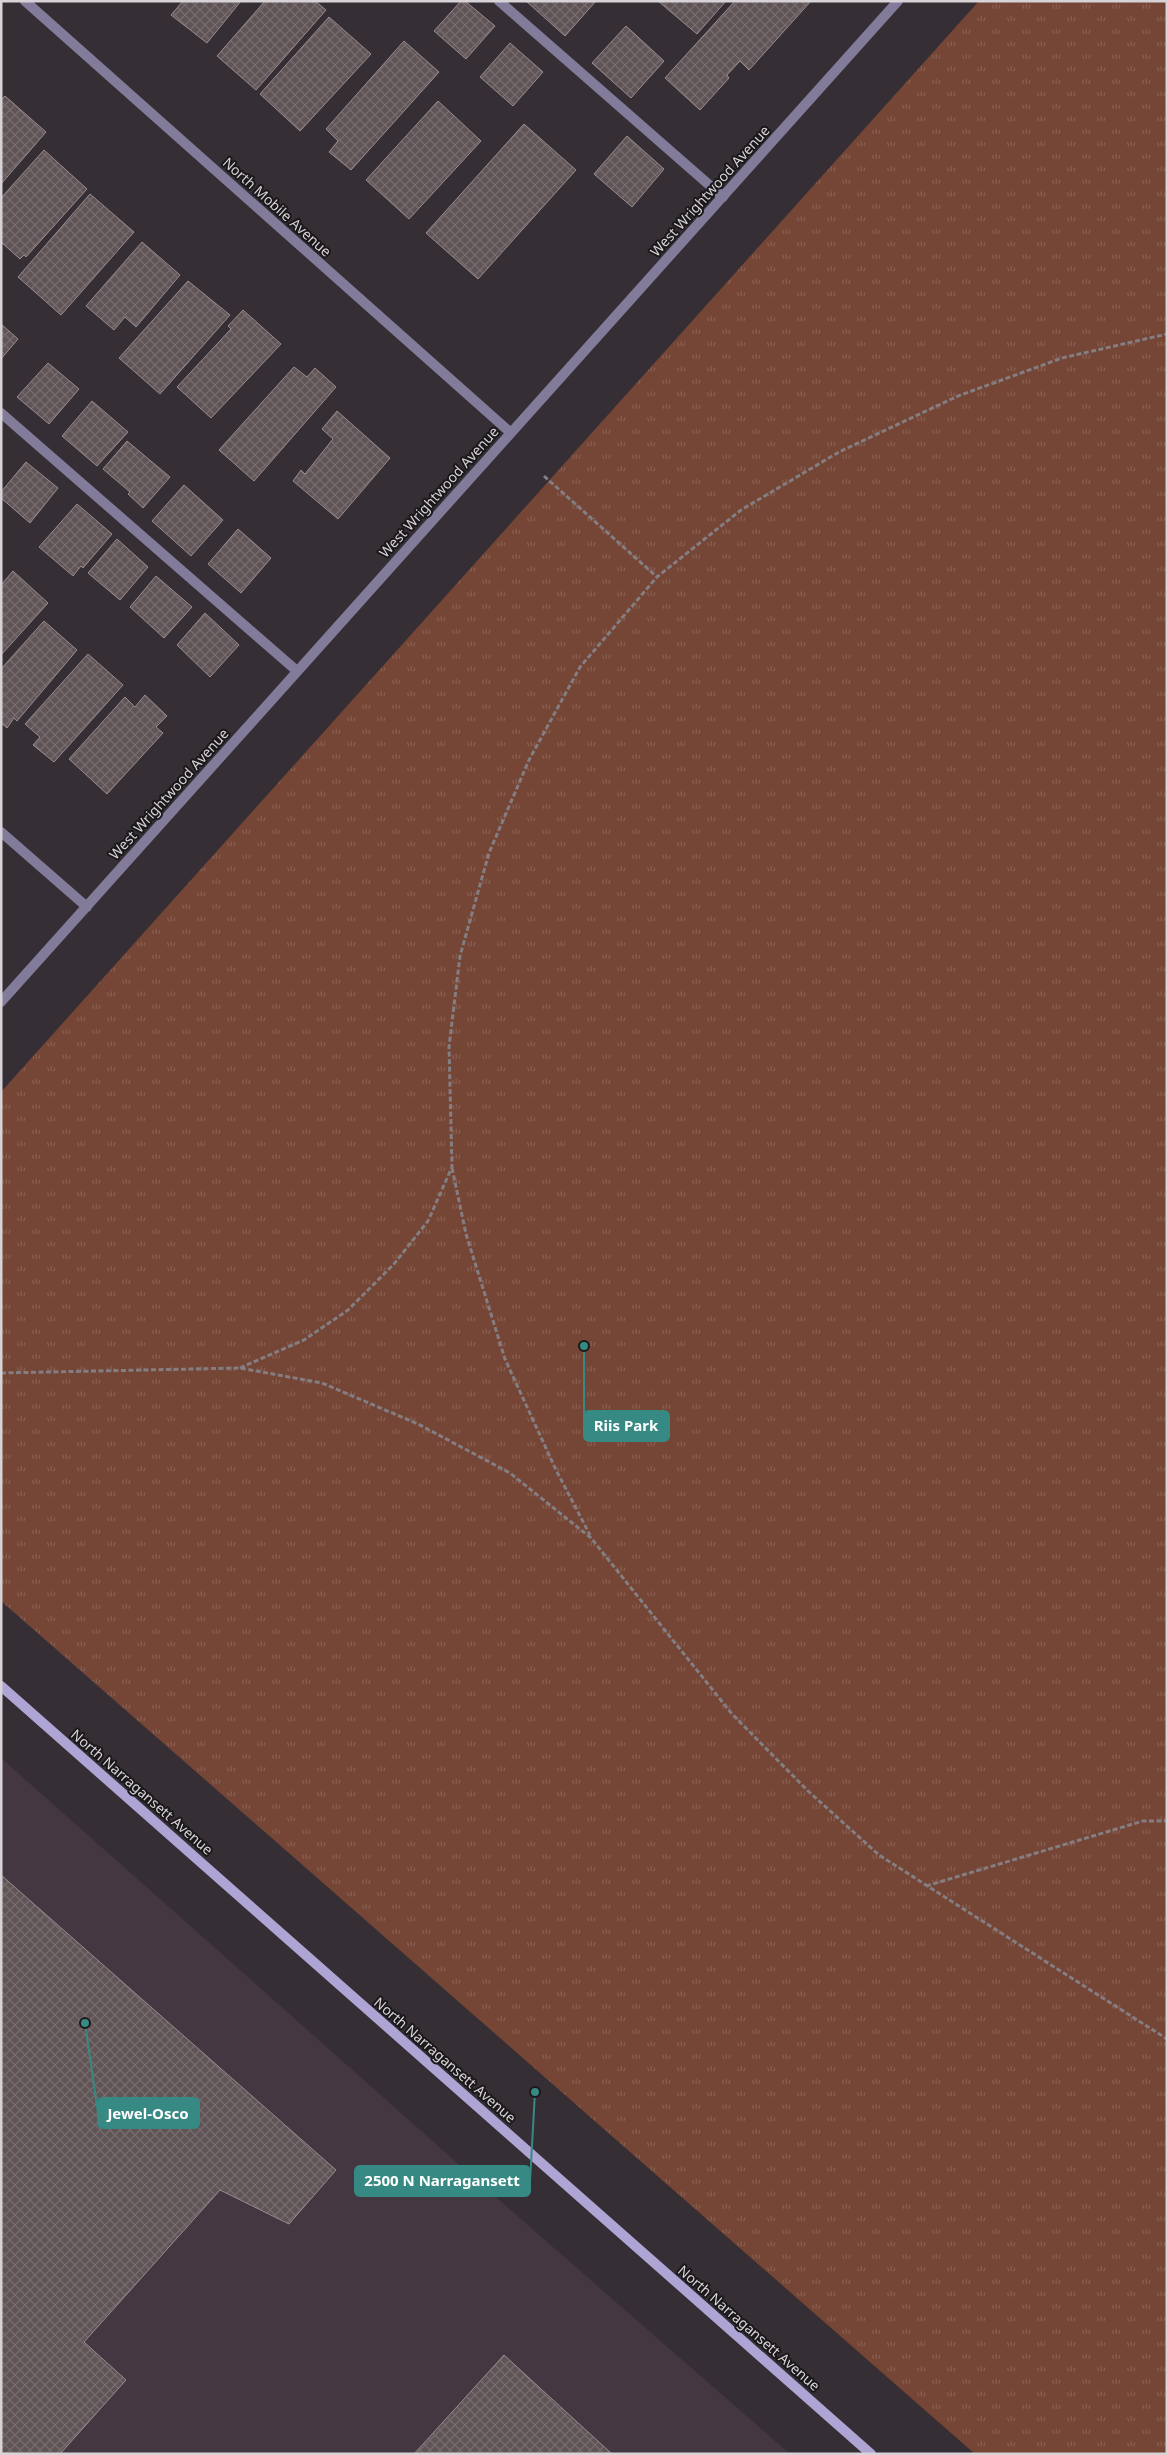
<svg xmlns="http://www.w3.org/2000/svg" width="1168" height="2455" viewBox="0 0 1168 2455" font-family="'Noto Sans',sans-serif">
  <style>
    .built { fill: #443742 }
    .park { fill: url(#park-tufts) }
    .building { fill: url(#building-cross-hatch); stroke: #998c8f }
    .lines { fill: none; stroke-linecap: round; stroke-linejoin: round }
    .path { stroke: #847e83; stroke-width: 3; stroke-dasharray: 5 2.5; stroke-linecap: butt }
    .lane { stroke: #827b9a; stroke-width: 10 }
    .street { stroke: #827b9a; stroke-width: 10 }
    .secondary { stroke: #afa5d5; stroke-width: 10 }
    .labels { text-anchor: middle; stroke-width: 4; stroke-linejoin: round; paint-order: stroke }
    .street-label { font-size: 14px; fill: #d8d3d7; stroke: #1b181b }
    .leader { fill: none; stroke: #378983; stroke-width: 2 }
    .callout-dot { fill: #378983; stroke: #1b181b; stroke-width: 2 }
    .callout { fill: #378983; stroke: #378983; stroke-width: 2 }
    .callout-label { font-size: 15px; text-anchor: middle; font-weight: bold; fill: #fff }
  </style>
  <defs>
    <pattern id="park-tufts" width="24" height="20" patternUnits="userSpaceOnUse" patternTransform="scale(1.25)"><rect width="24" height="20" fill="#754535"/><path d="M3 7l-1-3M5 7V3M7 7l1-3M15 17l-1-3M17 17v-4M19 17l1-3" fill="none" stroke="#885f52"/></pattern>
    <pattern id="building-cross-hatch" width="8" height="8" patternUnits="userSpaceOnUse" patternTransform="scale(1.25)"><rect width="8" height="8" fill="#605456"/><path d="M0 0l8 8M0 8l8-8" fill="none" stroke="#766c6e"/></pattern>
  </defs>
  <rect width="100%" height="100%" fill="#362e35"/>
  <!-- built -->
  <path class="built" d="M1,1758L499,2200L790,2454H1Z"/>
  <!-- park -->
  <path class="park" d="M979,1H1167V2454H975L1,1601V1092Z"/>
  <!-- building -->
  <path class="building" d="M183,1H241L207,43L171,15Z
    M265,1H315L326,10L256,90L217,56Z
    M461,1H465L495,26L466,59L434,31Z
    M526,1H596L565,36Z
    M658,1H726L697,34Z
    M735,1H811L749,70L740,61L727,75L729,78L700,110L665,78Z
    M329,17L371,54L300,131L260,94Z
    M626,26L664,61L631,98L592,63Z
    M404,41L439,72L351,170L329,152L338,141L326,129Z
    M510,43L543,72L513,106L480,77Z
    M5,96L46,132L1,184V100Z
    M438,101L481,141L409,219L366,180Z
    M524,124L576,170L478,279L426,233Z
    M627,136L664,169L632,207L594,174Z
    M44,150L87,189L26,257L24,255L20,259L1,242V198Z
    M90,194L134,232L61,315L18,277Z
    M142,242L180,275L136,327L125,317L114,330L86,306Z
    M188,281L230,315L160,394L119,358Z
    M243,310L281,344L211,418L177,387L231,329L228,326Z
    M1,324L18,339L1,359Z
    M48,363L79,389L49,424L17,397Z
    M294,367L307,377L315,368L336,387L254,481L219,450Z
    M92,401L128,432L97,466L62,436Z
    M337,411L390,458L338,519L293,481L301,470L305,474L333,439L322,429Z
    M127,441L170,477L143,508L128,494L130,492L103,469Z
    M26,462L58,488L30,523L1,498V492Z
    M184,485L223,520L191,556L152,521Z
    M77,504L112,534L83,568L81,566L73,576L39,547Z
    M238,529L271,558L241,593L208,564Z
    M117,539L148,567L120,600L88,573Z
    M13,571L48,603L1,655V585Z
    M156,576L192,607L164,638L130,607Z
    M205,613L239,645L210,677L177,645Z
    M44,621L77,650L17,721L14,718L7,728L1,723V669Z
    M88,654L123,685L54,762L33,745L40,737L25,724Z
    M145,695L167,716L156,727L163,733L107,794L69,759L125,697L135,707Z
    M1,1875L336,2170L289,2224L220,2190L84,2342L126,2380L60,2454L1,2453Z
    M504,2355L612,2454H414Z"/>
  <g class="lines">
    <!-- path -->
    <path class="path" d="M544,476L657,577
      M452,1168L466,1234L505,1359L556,1470L590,1535
      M240,1368L304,1340L348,1310L394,1264L428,1221L452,1167L449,1047L460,956L489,853L529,760L580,667L657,577L741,510L839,452L958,396L1062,358L1167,334
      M1,1373L240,1368L322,1383L418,1424L510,1473L591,1538L732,1714L808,1791L879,1855L1167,2039
      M926,1886L1143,1821H1167"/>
    <!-- lane -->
    <path class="lane" d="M499,1L723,197
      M1,413L297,671"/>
    <!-- street -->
    <path class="street" d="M25,1L511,433
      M1,832L87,907
      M1,1002L898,1"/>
    <!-- secondary -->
    <path class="secondary" d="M1,1686L871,2454"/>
  </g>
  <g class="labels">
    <!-- street labels -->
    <g class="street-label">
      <text transform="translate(710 191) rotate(-48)" y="5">West Wrightwood Avenue</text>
      <text transform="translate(277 207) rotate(42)" y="5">North Mobile Avenue</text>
      <text transform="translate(439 492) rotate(-48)" y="5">West Wrightwood Avenue</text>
      <text transform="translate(169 794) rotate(-48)" y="5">West Wrightwood Avenue</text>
      <text transform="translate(142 1792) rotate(41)" y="5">North Narragansett Avenue</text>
      <text transform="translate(445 2060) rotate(41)" y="5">North Narragansett Avenue</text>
      <text transform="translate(749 2328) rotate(41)" y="5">North Narragansett Avenue</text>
    </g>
  </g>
  <!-- callouts -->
  <path class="leader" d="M584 1346L584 1426M85 2023L98 2113M535 2092L530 2181"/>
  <g class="callout-dot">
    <circle cx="584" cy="1346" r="5"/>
    <circle cx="85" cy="2023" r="5"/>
    <circle cx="535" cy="2092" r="5"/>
  </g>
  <g class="callout">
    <rect x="584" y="1411" width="85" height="30" rx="5"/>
    <rect x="98" y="2098" width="101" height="30" rx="5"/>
    <rect x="355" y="2166" width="175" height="30" rx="5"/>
  </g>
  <g class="callout-label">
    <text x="626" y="1431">Riis Park</text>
    <text x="148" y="2119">Jewel-Osco</text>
    <text x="442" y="2186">2500 N Narragansett</text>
  </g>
  <!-- border -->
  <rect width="1168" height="2455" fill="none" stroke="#d8d3d7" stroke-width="5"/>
</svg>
